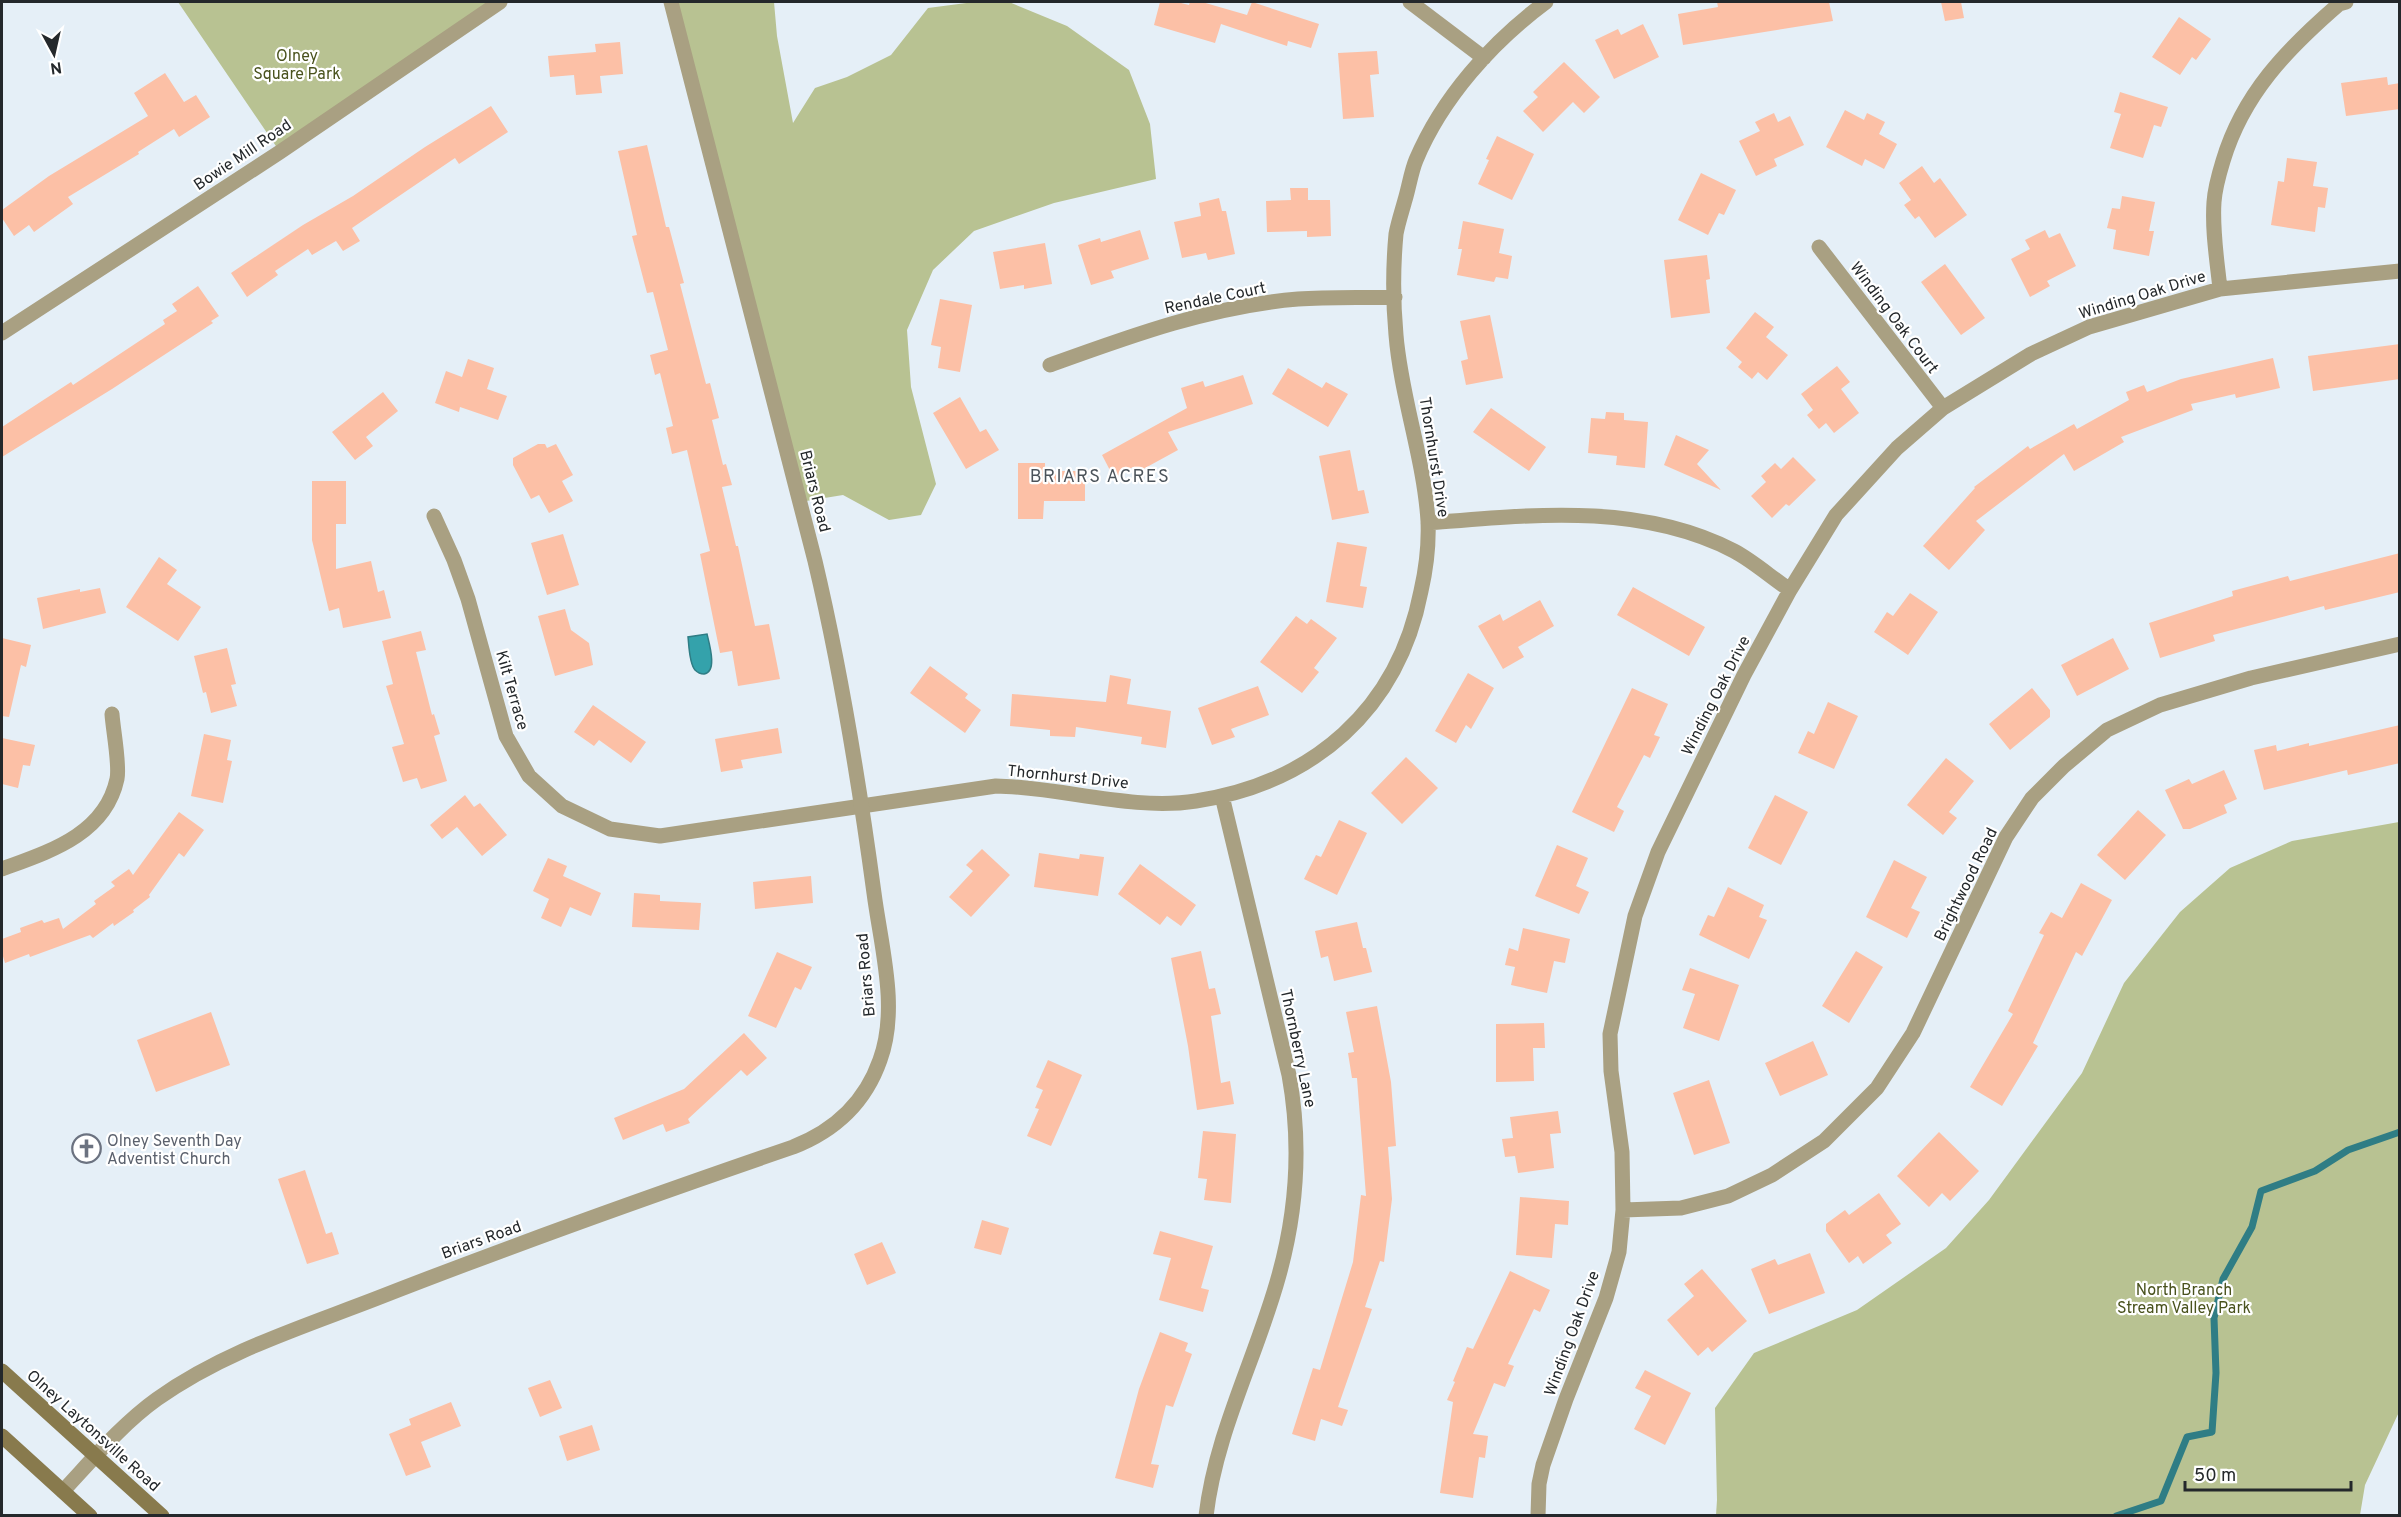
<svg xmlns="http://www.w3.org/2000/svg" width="2401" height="1517" viewBox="0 0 2401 1517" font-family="Overpass,sans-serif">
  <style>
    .green { fill: #b8c292 }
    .water { fill: #34a2ab; stroke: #2f7d85; stroke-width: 1.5 }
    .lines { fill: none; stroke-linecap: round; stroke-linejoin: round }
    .stream { stroke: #2f7d85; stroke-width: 7 }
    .building { fill: #fcc0a6 }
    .minor { stroke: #a9a082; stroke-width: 15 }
    .tertiary { stroke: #a9a082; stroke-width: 15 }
    .secondary { stroke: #887a4d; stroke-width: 15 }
    .labels { text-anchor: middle; stroke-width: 4.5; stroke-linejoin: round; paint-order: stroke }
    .park-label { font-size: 16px; fill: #49521d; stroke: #fff }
    .street-label { font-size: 16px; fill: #24282b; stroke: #fff }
    .worship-label { font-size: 16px; fill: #5b616d; stroke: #fff; text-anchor: start }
    .neighbourhood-label { font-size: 18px; letter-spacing: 1.5px; fill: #4b535a; stroke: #fff }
  </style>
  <rect width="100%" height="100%" fill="#e5eff7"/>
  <!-- green -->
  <path class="green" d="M178,2H501L280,152Z
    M671,2H774L777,36L793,123L815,88L847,77L891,55L928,8L974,2H1009L1067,26L1129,70L1150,124L1156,179L1054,203L974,231L933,270L907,330L911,387L936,484L921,515L889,520L843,495L800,502Z
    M2399,822V1412L2365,1485L2360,1515H1716L1717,1500L1715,1408L1754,1353L1857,1310L1946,1248L1989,1200L2082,1073L2124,983L2180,912L2230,868L2292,841Z"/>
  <!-- water -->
  <path class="water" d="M707,634C709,643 718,672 704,674C701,674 697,672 695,670C689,663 689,645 688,637Z"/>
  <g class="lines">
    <!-- stream -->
    <path class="stream" d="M2116,1516L2161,1501L2187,1437L2212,1432L2216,1373L2214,1318L2223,1279L2252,1227L2261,1191L2315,1171L2348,1150L2400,1132"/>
  </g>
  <!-- building -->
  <path class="building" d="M1160,2H1177L1189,5L1190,2H1202L1247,15L1252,2L1319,24L1311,48L1288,41L1287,46L1221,24L1215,43L1154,25Z
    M1717,2H1829L1833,21L1683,45L1678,14L1718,7Z
    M1941,2H1961L1964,18L1945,21Z
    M2179,17L2211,39L2196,60L2192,57L2180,75L2152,57Z
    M1643,24L1659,57L1614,79L1595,40L1618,29L1621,35Z
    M620,42L623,74L600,76L602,93L576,95L574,75L550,77L548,56L596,52L595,44Z
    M1377,51L1379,74L1370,75L1374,117L1343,119L1338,53Z
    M1564,62L1600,97L1584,113L1573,102L1543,132L1523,111L1538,97L1533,92Z
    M165,73L184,102L196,95L210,117L179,137L174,129L138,152L139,154L68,197L73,204L34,232L29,225L14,236L2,218V210L49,176L148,116L134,93Z
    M2387,77L2388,85L2400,83V109L2346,116L2341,83Z
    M2120,92L2168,107L2161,127L2154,125L2143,158L2110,148L2121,114L2114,112Z
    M491,106L508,132L459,164L455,158L352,228L360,241L343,251L336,241L312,255L308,249L275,271L278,275L247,297L231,273L303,225L353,196L425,147Z
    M1845,110L1864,120L1867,113L1885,122L1879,134L1897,144L1884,169L1865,159L1862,166L1826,147Z
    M1774,113L1778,122L1790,116L1804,145L1774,159L1777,166L1756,176L1739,141L1760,131L1755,122Z
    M1497,136L1534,154L1512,200L1478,184L1489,160L1486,159Z
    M647,145L666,227H669L684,283L680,284L706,384L710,383L719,418L712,420L723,465L726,464L732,485L722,487L736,546H738L755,626L769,624L780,679L738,686L732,651L720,653L700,554L710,551L687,450L672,454L666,428L673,426L660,373L655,375L650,355L668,350L653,292L647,293L632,236L637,235L618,151Z
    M2287,158L2317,162L2313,186L2328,188L2325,208L2318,207L2315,232L2271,225L2278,181L2284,182Z
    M1922,166L1934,183L1940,178L1967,215L1935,238L1919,216L1915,219L1904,205L1911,200L1899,183Z
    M1701,173L1736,190L1724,215L1719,213L1708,235L1678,220Z
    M1290,188H1308V200H1330L1331,236L1307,237V231L1267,232L1266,201L1291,200Z
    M2122,196L2155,202L2149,231H2154L2149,256L2113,249L2116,230L2107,228L2112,208L2120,209Z
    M1219,198L1222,211H1226L1235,254L1208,260L1206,253L1182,258L1174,222L1201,216L1199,203Z
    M1463,221L1504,229L1499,253L1512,256L1508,279L1496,277L1494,282L1457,275L1462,249H1458Z
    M1140,230L1149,259L1111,271L1114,278L1091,285L1078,245L1100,238L1101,242Z
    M2045,230L2049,238L2060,233L2076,266L2047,281L2050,286L2030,297L2011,259L2030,249L2025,240Z
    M1045,243L1052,284L1024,289V285L1000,289L993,252Z
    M1707,255L1710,279L1706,280L1710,313L1671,318L1664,260Z
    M1945,264L1985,318L1961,335L1921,282Z
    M198,286L219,316L211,321L213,323L112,389L2,457V427L71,382L73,385L165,324L163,320L177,311L172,304Z
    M940,299L972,305L960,372L938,368L941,347L931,345Z
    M1755,312L1774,327L1766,337L1788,355L1767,380L1758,372L1752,379L1738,367L1742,362L1726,348Z
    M1490,315L1503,378L1466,385L1461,361L1468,359L1460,321Z
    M2400,344V379L2313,391L2308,356Z
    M2273,358L2280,388L2236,398L2235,394L2191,404L2193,410L2121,437L2124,442L2074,471L2064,454L1976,521L1985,530L1949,570L1923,546L1975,488L1974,487L2028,446L2030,449L2074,424L2077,429L2129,400L2126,392L2144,385L2147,392L2181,379Z
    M468,359L494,368L487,389L507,396L498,420L460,407L459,412L435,403L446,371L462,377Z
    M1837,366L1850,382L1841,389L1859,413L1834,433L1826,423L1819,429L1807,415L1813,410L1801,394Z
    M1288,368L1322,388L1326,382L1348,394L1328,427L1272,394Z
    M1243,375L1253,404L1168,432L1178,450L1136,473L1133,467L1114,478L1102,455L1187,408L1181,388L1203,381L1205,387Z
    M383,392L398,411L366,437L373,446L355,460L332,432Z
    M960,397L980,432L986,429L999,450L966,469L933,413Z
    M1491,408L1546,447L1529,471L1473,432Z
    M1606,412L1624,413V420L1648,422L1645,468L1616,465L1617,456L1588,453L1591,418L1605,419Z
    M1676,435L1709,450L1697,464L1721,490L1664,465Z
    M538,444H545L547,448L556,444L573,475L562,481L573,501L549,513L539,495L531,499L513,465V458Z
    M1350,450L1358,491L1364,490L1369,513L1332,520L1319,456Z
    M1793,457L1816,480L1789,506L1786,504L1772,518L1751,496L1766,482L1761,476L1775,463L1781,469Z
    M1018,463H1045V471H1085V501H1044L1043,519H1018Z
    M312,481H346V524H336V569L371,561L378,592L384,590L391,618L343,628L339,608L329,611L312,540Z
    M563,534L579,585L547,595L531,543Z
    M1337,542L1367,547L1360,586L1367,587L1363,608L1326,602Z
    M2400,553V592L2325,610L2324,606L2213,635L2215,641L2160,658L2149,623L2233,596L2232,591L2288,576L2290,581Z
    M159,557L177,570L167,584L201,607L178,641L126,607Z
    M1633,587L1705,627L1689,656L1617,615Z
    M100,588L106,613L43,629L37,598L80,589V592Z
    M1910,593L1938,612L1908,655L1874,632L1887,612L1893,616Z
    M1540,600L1554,626L1518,647L1524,657L1503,669L1478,626L1500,614L1503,621Z
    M565,609L571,630L589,643L593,665L555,676L538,616Z
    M1296,616L1307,624L1311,619L1337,638L1314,668L1319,672L1302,693L1260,662Z
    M421,631L426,650L416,652L432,715L434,714L440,734L434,736L447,781L421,789L417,778L403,782L392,747L404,744L386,686L393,684L382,641Z
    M2,638L31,645L26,667L21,665L9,717L2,716Z
    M2113,638L2129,669L2077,696L2061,665Z
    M227,648L236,684L231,685L237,706L211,713L206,692L203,693L194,656Z
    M930,666L968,694L965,698L981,710L965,733L910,693Z
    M1468,673L1494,688L1471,729L1466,725L1456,743L1435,731Z
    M1110,675L1131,679L1127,704L1171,711L1166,748L1141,744L1142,737L1076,727L1075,737L1050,736V730L1010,726L1012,694L1106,702Z
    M1258,686L1269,715L1231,729L1235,737L1212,745L1198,708Z
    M1632,688L1668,704L1654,735L1660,737L1650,758L1644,755L1617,807L1624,811L1614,832L1572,812Z
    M2032,688L2050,710V717L2010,750L1989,724Z
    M1828,702L1858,716L1834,769L1798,753L1808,731L1814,734Z
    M593,705L646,742L631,763L599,740L594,746L574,732Z
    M2400,725V763L2348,775L2347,770L2264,790L2254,750L2276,745L2277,751L2309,743V746Z
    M778,728L782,753L741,760L743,768L721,772L715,739Z
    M204,734L231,740L227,760L232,761L223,803L191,796Z
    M2,738L35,745L30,766L23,765L18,788L2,784Z
    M1406,757L1438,788L1402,824L1371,793Z
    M1946,758L1974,781L1949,812L1957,818L1943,835L1907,805Z
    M2224,770L2237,799L2224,805L2227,813L2190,829H2183L2165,790L2189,779L2192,784Z
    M465,795L474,807L480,803L507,835L482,856L457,827L442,839L430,825Z
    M1775,795L1808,812L1781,865L1748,848Z
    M2138,810L2166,835L2125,880L2097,855Z
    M179,812L204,830L184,857L179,853L149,895L150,897L133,910L134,912L114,926L113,923L93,938L90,935L30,957L29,954L5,963L2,953V939L21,932L20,928L42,920L44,923L59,918L63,929L96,904L94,901L115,886L111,882L129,869L133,875Z
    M1339,820L1367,833L1337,895L1304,879L1316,855L1321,857Z
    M1557,845L1588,858L1576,886L1589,892L1579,914L1535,896Z
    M982,849L1010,875L971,917L949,897L973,871L966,865Z
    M1039,853L1079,859L1080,854L1104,857L1098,896L1034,887Z
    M548,858L567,866L563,876L601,893L591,916L570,907L561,927L541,918L549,899L533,891Z
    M1894,860L1927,877L1911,908L1920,912L1907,938L1866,917Z
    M1140,864L1196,905L1181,926L1167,916L1160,925L1118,894Z
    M811,876L813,903L755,909L753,882Z
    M2081,883L2112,900L2082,956L2076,952L2033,1043L2038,1046L2002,1106L1970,1087L2013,1014L2008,1011L2044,935L2039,933L2051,912L2062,918Z
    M1728,887L1764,905L1759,917L1767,920L1749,959L1699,935L1708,915L1714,917Z
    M634,893L660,895V901L701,903L699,930L632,927Z
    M1357,922L1363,948H1366L1372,972L1334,981L1328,956L1321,958L1315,931Z
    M1523,928L1570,939L1565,963L1554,961L1547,993L1511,985L1515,967L1505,965L1509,948L1518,951Z
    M1201,951L1209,989L1215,988L1221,1014L1211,1016L1221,1083L1230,1081L1234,1104L1197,1110L1188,1046L1171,958Z
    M1856,951L1883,967L1849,1023L1822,1006Z
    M777,952L812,967L801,990L795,987L776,1028L748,1016Z
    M1690,968L1739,985L1719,1041L1683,1028L1695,994L1682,990Z
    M1377,1006L1391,1082L1396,1146L1388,1147L1392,1199L1384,1262L1380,1261L1365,1307L1372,1309L1338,1407L1348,1410L1342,1426L1321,1419L1315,1441L1292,1434L1313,1368L1320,1370L1353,1262L1361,1195L1366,1196L1357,1078H1352L1348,1053L1354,1052L1346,1012Z
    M211,1012L230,1065L156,1092L137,1040Z
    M1544,1023L1545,1048H1533L1534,1081L1496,1082V1024Z
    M744,1033L767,1058L747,1076L741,1070L688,1119L690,1123L666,1132L663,1124L623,1140L614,1118L684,1089Z
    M1813,1041L1828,1075L1780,1096L1765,1063Z
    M1048,1060L1082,1075L1051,1146L1027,1136L1039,1109L1035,1108L1043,1090L1036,1087Z
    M1709,1080L1730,1143L1694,1155L1673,1093Z
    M1558,1111L1561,1133L1550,1134L1554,1168L1518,1173L1515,1156L1505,1157L1502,1139L1513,1138L1510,1117Z
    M1203,1131L1236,1134L1231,1203L1204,1200L1207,1179L1198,1178Z
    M1939,1132L1979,1171L1950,1201L1942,1193L1929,1207L1897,1176Z
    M305,1170L326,1234L332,1232L339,1254L307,1264L278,1179Z
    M1879,1193L1901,1224L1886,1235L1892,1243L1863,1264L1858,1256L1849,1263L1826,1231V1224L1845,1210L1849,1215Z
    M1520,1197L1569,1201L1568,1225L1555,1224L1552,1258L1516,1255Z
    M982,1220L1009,1228L1001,1255L974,1248Z
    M1160,1231L1213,1246L1201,1288L1209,1290L1203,1312L1159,1300L1171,1258L1153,1254Z
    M882,1242L896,1273L867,1285L854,1254Z
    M1810,1253L1825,1293L1769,1314L1751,1269L1775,1259L1778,1265Z
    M1702,1269L1747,1321L1712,1352L1708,1347L1698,1356L1667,1320L1694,1296L1684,1284Z
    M1510,1271L1550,1290L1540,1312L1534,1309L1508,1364L1514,1366L1505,1387L1494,1383L1473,1434L1488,1436L1485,1458L1479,1457L1473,1498L1440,1493L1453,1402L1447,1400L1455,1382L1453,1381L1467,1347L1473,1349Z
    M1160,1332L1188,1343L1185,1351L1192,1354L1173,1407L1166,1405L1151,1464L1159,1465L1153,1488L1115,1478L1139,1389Z
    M1645,1370L1691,1393L1665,1445L1634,1429L1651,1396L1635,1388Z
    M550,1380L562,1408L540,1417L528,1388Z
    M451,1402L461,1426L421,1442L431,1467L406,1476L389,1434L411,1425L409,1419Z
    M592,1425L600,1450L567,1461L559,1436Z"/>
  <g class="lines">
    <!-- minor -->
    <path class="minor" d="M1410,2L1484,58
      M1819,247L1943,408
      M2220,289C2217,260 2212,231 2214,202C2215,188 2219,174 2223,161C2243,94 2287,49 2339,4L2346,2
      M1050,365C1130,336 1212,306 1298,299C1330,297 1363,298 1395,297
      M434,516L454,560L468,599L506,736L529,776L562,806L610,829L660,836L996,786C1061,787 1132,811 1196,801C1313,783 1398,710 1421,591C1426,569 1429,544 1428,521C1424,458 1401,397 1396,335C1393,302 1393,266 1396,234C1398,223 1402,211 1405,200C1409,187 1411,172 1416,160C1442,98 1492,42 1546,2
      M1428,523C1530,515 1639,502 1734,551C1753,561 1772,578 1790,590
      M2,869C48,852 105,835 117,779C120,765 113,730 112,714
      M1623,1210L1681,1208L1728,1196L1772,1175L1824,1141L1877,1088L1913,1033L2006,837L2032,798L2064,766L2107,730L2160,705L2251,678L2400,644
      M1206,1516C1216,1431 1257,1356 1279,1275C1297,1210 1301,1141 1289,1075L1222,796
      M1538,1516L1539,1484L1543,1465L1566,1399L1606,1298L1619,1252L1623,1210L1622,1152L1611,1071L1610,1034L1635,916L1658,852L1744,675L1790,590L1836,515L1897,448L1943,408L2031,354L2089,327L2220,289L2400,271"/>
    <!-- tertiary -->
    <path class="tertiary" d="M2,333L280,152L500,2
      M63,1491C92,1460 122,1424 157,1399C223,1352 300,1328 375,1299C513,1245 653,1195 793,1147C834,1131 865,1103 880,1060C899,1008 881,947 874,893C859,782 841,671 815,561L671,2"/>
    <!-- secondary -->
    <path class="secondary" d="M2,1371L162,1516
      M2,1436L90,1516"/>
  </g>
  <!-- icons -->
  <defs>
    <symbol id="church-ring" viewBox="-11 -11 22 22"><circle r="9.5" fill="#fff" stroke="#6b7280" stroke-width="1.5"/><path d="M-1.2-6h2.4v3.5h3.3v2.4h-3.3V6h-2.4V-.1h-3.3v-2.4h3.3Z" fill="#6b7280"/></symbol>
  </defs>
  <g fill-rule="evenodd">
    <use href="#church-ring" x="70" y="1132" width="33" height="33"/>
  </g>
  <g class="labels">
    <!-- park labels -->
    <g class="park-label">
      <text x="297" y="61">Olney<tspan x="297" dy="18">Square Park</tspan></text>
      <text x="2184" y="1295">North Branch<tspan x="2184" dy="18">Stream Valley Park</tspan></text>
    </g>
    <!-- street labels -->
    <g class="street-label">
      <text transform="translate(242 154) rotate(-34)" y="6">Bowie Mill Road</text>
      <text transform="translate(2142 294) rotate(-17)" y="6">Winding Oak Drive</text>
      <text transform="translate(1215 297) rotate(-12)" y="6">Rendale Court</text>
      <text transform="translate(1895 317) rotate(53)" y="6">Winding Oak Court</text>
      <text transform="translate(1435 457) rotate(81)" y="6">Thornhurst Drive</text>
      <text transform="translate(816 491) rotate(76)" y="6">Briars Road</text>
      <text transform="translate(513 690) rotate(74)" y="6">Kilt Terrace</text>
      <text transform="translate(1715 695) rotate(-63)" y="6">Winding Oak Drive</text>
      <text transform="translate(1068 776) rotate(6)" y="6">Thornhurst Drive</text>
      <text transform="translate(1965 884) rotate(-64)" y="6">Brightwood Road</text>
      <text transform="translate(865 975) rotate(-95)" y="6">Briars Road</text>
      <text transform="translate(1299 1048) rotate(78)" y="6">Thornberry Lane</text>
      <text transform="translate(481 1239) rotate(-20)" y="6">Briars Road</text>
      <text transform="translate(1571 1333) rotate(-70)" y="6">Winding Oak Drive</text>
      <text transform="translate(94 1430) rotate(42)" y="6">Olney Laytonsville Road</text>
    </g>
    <!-- worship labels -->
    <g class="worship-label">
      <text x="107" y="1146">Olney Seventh Day<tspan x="107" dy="18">Adventist Church</tspan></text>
    </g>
    <!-- neighbourhood labels -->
    <g class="neighbourhood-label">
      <text x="1100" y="482">BRIARS ACRES</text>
    </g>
  </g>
  <!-- border -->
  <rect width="2401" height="1517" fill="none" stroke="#24282b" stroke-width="6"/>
  <!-- north arrow -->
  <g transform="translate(54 54) rotate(172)" stroke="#ffffff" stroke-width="4.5" paint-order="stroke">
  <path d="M0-4.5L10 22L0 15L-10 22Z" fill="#24282b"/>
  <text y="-9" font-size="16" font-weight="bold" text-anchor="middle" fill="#24282b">N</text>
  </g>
  <!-- scale -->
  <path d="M2185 1481v9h166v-9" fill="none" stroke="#24282b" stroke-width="3"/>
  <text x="2194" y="1481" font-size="18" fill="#24282b" stroke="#ffffff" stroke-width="4.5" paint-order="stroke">50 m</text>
</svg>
